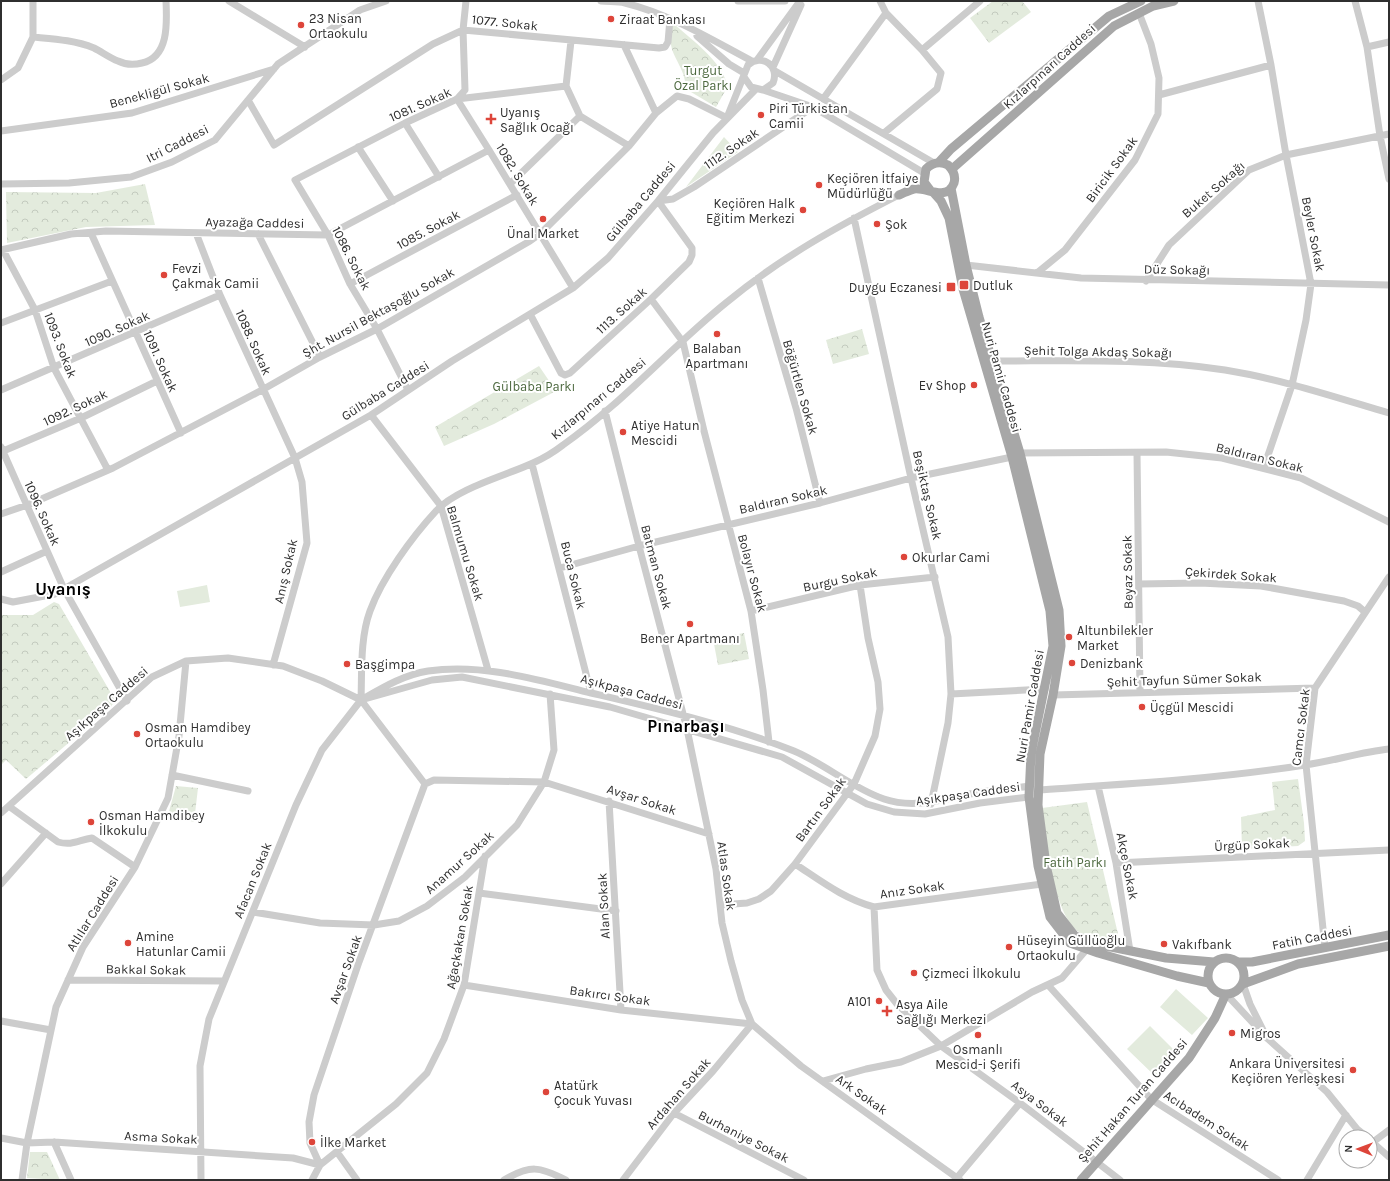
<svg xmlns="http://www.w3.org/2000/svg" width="1390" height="1181" viewBox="0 0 1390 1181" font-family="Karla,sans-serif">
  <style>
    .green { fill: #e3ebdd }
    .park { fill: url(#park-crowns) }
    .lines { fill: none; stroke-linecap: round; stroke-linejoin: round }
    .minor { stroke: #ccc; stroke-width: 7 }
    .major { stroke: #a7a7a7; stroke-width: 9 }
    .poi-dot { fill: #dd453a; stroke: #fff; stroke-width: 1.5 }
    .labels { text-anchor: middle; stroke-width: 4; stroke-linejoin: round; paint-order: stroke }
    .poi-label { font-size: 13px; fill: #2f2f2f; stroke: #fff; text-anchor: start }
    .street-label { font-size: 13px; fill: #2f2f2f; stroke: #fff }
    .park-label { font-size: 13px; fill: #4c683e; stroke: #fff }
    .district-label { font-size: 17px; font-weight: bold; fill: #000; stroke: #fff }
  </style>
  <defs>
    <pattern id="park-crowns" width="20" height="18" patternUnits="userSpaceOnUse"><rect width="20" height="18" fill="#e3ebdd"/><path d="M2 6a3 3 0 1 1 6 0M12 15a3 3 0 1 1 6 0" fill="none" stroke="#c3cabe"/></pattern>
  </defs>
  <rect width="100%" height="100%" fill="#fff"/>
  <!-- green -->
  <path class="green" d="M724,137L738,152L686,187Z
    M207,585L210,602L180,607L177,591Z
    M1176,989L1208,1018L1192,1035L1160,1007Z
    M1150,1026L1178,1054L1156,1077L1127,1049Z"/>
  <!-- park -->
  <path class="park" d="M993,1H1022L1031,12L989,43L970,18Z
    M673,23C693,41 720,59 728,86L716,107L686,89C685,61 663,55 673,23Z
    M145,184L155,225L86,227L7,243L6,192L96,193Z
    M862,329L869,354L833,364L826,340Z
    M539,366L556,391L494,424L444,446L435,427Z
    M54,602L59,604L115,700L111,707L26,779L6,760L1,765V615H33Z
    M744,633L749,659L718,665L713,639Z
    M1298,779L1304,823L1305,841L1298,846L1242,849L1241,817L1275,810L1272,782Z
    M176,786L198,788L194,822L168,815Z
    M1087,802L1118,934L1108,942C1098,940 1088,938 1079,932C1052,913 1047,839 1042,808Z
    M30,1152H47L60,1180L27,1178Z"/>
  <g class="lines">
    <!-- minor -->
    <path class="minor" d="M229,1L305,47
      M466,1L463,30L465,90L457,99L489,150L573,288
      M601,1C609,2 617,1 625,3C670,14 712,40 752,61
      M738,1H785
      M880,1L886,13L922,50L941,73L937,89L884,133
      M1258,1L1271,65L1286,155L1311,284L1306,320L1292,385L1264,467
      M1355,1L1367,47L1380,136L1389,179
      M697,36L729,64L744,73
      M33,37C54,39 74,40 94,48C102,52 110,58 118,61C126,65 134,65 142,63C169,57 167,23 166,1
      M571,41L566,86L580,116L629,146
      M624,45L656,113
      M1367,47L1389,42
      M922,50L980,1
      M757,60L800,1
      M773,67L801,5
      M775,71L934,163
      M1,80L18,68L33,37V1
      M763,90L813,107L924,173
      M1159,95L1271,65
      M823,99L886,13
      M248,100L274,145L433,44L463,30L659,48L665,47L668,42L670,19
      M728,115L748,65C762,53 780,66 773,83L763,90L751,87L744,77
      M405,123L439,177
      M1,131L132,113L274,69
      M358,147L393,201
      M1,184L69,183L131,177L172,162L215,140L278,64L360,10L386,1
      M510,184L580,116
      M854,218L911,478L948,637L951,694L948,723L931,804
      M91,233L181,433
      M196,233L220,295L295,458L302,482L307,543L273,665
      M258,234L320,357
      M1,250L71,234L106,231L328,235L489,150
      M3,250L35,310L54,368L108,470
      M966,265L1081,278L1389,285
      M1037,273L1065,250L1135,160L1158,114L1159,78L1151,44L1139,13
      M758,278L796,408L820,503
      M1146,281L1169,245L1249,170L1286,155L1389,134
      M350,284L517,195
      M651,299L683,342L704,431L751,611L763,690L769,742
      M530,314L561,373L565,375L570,373L651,299L689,262L692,255V248L658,201L673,199L694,187L813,107
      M1,323L112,281
      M992,361C1070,361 1148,358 1225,370C1281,379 1335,397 1389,413
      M1,390L220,295
      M408,390L377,329L350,284L328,235L295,180L405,123L457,99L566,86
      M605,411L639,546L687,729L716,869L722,923L731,961L742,1000L752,1024L801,1066L960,1180
      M371,415L441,506L488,670
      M1,447L64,589L127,701
      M1,452L81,418L157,381
      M1020,453L1166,452L1222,458L1301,478L1389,522
      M1137,453L1140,692
      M532,464L591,693
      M1,514L30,504L113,468L262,390L320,357L377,329L530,241L540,234L629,146L656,113L677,96L689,99L727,118
      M560,568L639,546L820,503L911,478L1012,457
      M1,572L47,551
      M1139,584L1200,583L1261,586L1344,601L1358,606L1365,612
      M1,599L13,602L55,594L371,415L452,361L573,288L608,258L658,201L713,133L755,90
      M751,611L860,585L935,577
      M951,694L1045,689
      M1053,695L1315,688
      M361,700C362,672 360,638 370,611C382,578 412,537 436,511C457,488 505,476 533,463C544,458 554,452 563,445C623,403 671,347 727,302C780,258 838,226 899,195
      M172,775L248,791
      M425,784L434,780L544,782L709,834
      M1098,786L1116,863L1130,951
      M1038,790C1127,784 1217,779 1305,765C1333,761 1361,752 1389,749
      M1029,797L980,803L925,814L894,812L867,804L782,757L610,707L462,677L432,680L361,700C382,688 403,675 428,671C483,663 538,680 591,693C659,709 729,725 794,751C825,764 852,788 884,799C913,809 942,800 970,794C990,790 1010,789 1030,786
      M609,801L621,1010
      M10,807L58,842C72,846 79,840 92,838L135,867
      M1,813L152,677L186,661L228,658L283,666L322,681L361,700L425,784L359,962L314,1095L309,1122L310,1143L320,1165
      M1116,863L1389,850
      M795,864C821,881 844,899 874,907L1042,884
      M1,884L46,833
      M479,893L616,911
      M720,905L747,903L759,899L771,891L795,864L854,784L875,736L880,709L878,682L868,638L860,585
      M874,907L877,970L886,990L897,1004L941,1046L1020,1103L1120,1180
      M253,912L320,923L374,925L399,921L427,906L465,877L517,825L544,782L554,750L550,694
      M1325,948L1306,765L1315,688L1389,577
      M68,980L224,981
      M1243,984L1250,1004L1264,1032
      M464,985L621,1010L752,1024
      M1048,985L1151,1099L1278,1180
      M1226,994L1268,1039L1327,1092L1357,1129L1367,1137
      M1,1021L51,1030
      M823,1081L866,1069L901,1062L941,1046L1032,992L1062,978L1087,949
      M674,1113L804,1180
      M1,1138L27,1143L54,1142L293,1158L320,1165
      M1370,1140L1389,1157
      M54,1142L71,1180
      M1373,1142L1389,1130
      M337,1152L357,1180
      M22,1180L27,1143L56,1007L83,947L135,867L168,798L179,736L186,661
      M201,1180L200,1066L209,1019L296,805L322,750L361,700
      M312,1180L320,1165L396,1104L427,1073L444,1039L464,985L485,856
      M504,1180C530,1165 539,1166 566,1180
      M623,1180L674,1113L713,1071L752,1024
      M955,1180L1020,1103
      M1307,1180L1346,1115"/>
    <!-- major -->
    <path class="major" d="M939,162L951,149L1109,16L1141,1
      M952,169L1114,26L1153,6L1174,1
      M951,188L966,265L979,317L1020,453L1059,610L1061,646L1053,695L1040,754L1038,805L1046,865L1057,913L1075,936L1101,945L1166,958L1214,962
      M933,192L941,201L949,218L963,289L1012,457L1050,611L1053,646L1031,753L1029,797L1038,866L1050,917L1070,943L1098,953L1177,976L1209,983
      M899,195C904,193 909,190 914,189C927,187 947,202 954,183C956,176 953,170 948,165C940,161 933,162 926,169L924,182L930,190
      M1208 976a18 18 0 1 1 36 0a18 18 0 1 1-36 0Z
      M1239,962H1252L1389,935
      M1243,984L1298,964L1389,946
      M1081,1180L1189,1058L1215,1018L1226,994"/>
  </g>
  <!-- markers -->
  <g class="poi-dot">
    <circle cx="611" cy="19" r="4"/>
    <circle cx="301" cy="25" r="4"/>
    <circle cx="761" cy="115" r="4"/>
    <path d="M489 113h4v4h4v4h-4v4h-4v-4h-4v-4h4z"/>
    <circle cx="819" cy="185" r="4"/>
    <circle cx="803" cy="210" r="4"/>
    <circle cx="543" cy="219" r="4"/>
    <circle cx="877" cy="224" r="4"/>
    <circle cx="164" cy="275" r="4"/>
    <rect x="959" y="280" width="10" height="10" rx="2"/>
    <rect x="946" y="282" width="10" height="10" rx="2"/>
    <circle cx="717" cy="334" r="4"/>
    <circle cx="974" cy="385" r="4"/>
    <circle cx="623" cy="432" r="4"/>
    <circle cx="904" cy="557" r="4"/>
    <circle cx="690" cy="624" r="4"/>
    <circle cx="1069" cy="637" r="4"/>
    <circle cx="1072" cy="663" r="4"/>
    <circle cx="347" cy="664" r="4"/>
    <circle cx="1142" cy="707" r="4"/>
    <circle cx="137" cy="734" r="4"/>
    <circle cx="91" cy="822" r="4"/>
    <circle cx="128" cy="943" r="4"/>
    <circle cx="1164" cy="944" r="4"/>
    <circle cx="1009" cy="947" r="4"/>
    <circle cx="914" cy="973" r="4"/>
    <circle cx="879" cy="1001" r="4"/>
    <path d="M885 1005h4v4h4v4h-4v4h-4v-4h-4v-4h4z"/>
    <circle cx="1232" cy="1033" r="4"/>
    <circle cx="978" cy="1035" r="4"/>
    <circle cx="1353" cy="1070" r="4"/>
    <circle cx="546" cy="1092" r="4"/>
    <circle cx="312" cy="1142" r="4"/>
  </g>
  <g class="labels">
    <!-- poi labels -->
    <g class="poi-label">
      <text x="309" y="23">23 Nisan<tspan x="309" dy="15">Ortaokulu</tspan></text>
      <text x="619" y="24">Ziraat Bankası</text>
      <text x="769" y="113">Piri Türkistan<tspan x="769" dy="15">Camii</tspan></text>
      <text x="500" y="117">Uyanış<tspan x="500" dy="15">Sağlık Ocağı</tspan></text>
      <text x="827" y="183">Keçiören İtfaiye<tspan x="827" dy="15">Müdürlüğü</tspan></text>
      <text x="795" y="208" text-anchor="end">Keçiören Halk<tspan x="795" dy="15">Eğitim Merkezi</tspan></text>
      <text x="885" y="229">Şok</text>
      <text x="543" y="238" text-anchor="middle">Ünal Market</text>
      <text x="172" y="273">Fevzi<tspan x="172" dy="15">Çakmak Camii</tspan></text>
      <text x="973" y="290">Dutluk</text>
      <text x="942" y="292" text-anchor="end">Duygu Eczanesi</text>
      <text x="717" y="353" text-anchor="middle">Balaban<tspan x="717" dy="15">Apartmanı</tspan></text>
      <text x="966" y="390" text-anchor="end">Ev Shop</text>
      <text x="631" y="430">Atiye Hatun<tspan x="631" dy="15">Mescidi</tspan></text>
      <text x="912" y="562">Okurlar Cami</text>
      <text x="1077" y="635">Altunbilekler<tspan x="1077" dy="15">Market</tspan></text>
      <text x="690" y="643" text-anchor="middle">Bener Apartmanı</text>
      <text x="1080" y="668">Denizbank</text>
      <text x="355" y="669">Başgimpa</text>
      <text x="1150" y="712">Üçgül Mescidi</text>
      <text x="145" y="732">Osman Hamdibey<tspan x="145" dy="15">Ortaokulu</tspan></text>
      <text x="99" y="820">Osman Hamdibey<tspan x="99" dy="15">İlkokulu</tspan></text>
      <text x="136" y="941">Amine<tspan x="136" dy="15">Hatunlar Camii</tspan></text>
      <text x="1017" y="945">Hüseyin Güllüoğlu<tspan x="1017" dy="15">Ortaokulu</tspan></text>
      <text x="1172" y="949">Vakıfbank</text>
      <text x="922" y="978">Çizmeci İlkokulu</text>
      <text x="871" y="1006" text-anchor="end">A101</text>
      <text x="896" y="1009">Asya Aile<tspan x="896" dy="15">Sağlığı Merkezi</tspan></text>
      <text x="1240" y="1038">Migros</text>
      <text x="978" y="1054" text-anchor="middle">Osmanlı<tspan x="978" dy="15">Mescid-i Şerifi</tspan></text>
      <text x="1345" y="1068" text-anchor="end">Ankara Üniversitesi<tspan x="1345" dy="15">Keçiören Yerleşkesi</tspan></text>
      <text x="554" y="1090">Atatürk<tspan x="554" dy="15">Çocuk Yuvası</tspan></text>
      <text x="320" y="1147">İlke Market</text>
    </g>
    <!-- street labels -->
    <g class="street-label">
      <text transform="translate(505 22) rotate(6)" y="5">1077. Sokak</text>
      <text transform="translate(1049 66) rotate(-42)" y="5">Kızlarpınarı Caddesi</text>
      <text transform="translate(159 90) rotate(-15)" y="5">Benekligül Sokak</text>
      <text transform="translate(420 104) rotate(-24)" y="5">1081. Sokak</text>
      <text transform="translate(177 143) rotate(-27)" y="5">Itri Caddesi</text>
      <text transform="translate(731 148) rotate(-34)" y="5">1112. Sokak</text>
      <text transform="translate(1111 169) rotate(-54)" y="5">Biricik Sokak</text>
      <text transform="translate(518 174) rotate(59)" y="5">1082. Sokak</text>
      <text transform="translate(1213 189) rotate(-41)" y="5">Buket Sokağı</text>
      <text transform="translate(640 201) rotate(-50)" y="5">Gülbaba Caddesi</text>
      <text transform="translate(255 222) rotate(1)" y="5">Ayazağa Caddesi</text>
      <text transform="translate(428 229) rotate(-28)" y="5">1085. Sokak</text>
      <text transform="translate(1314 234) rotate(79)" y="5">Beyler Sokak</text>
      <text transform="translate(352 258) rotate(63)" y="5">1086. Sokak</text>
      <text transform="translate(1177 269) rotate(1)" y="5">Düz Sokağı</text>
      <text transform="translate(621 310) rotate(-42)" y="5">1113. Sokak</text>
      <text transform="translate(378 312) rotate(-29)" y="5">Şht. Nursil Bektaşoğlu Sokak</text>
      <text transform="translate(117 328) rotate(-24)" y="5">1090. Sokak</text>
      <text transform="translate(254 342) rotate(66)" y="5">1088. Sokak</text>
      <text transform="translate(61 345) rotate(69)" y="5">1093. Sokak</text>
      <text transform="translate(1098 351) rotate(1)" y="5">Şehit Tolga Akdaş Sokağı</text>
      <text transform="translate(161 361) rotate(66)" y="5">1091. Sokak</text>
      <text transform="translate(1002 377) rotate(74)" y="5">Nuri Pamir Caddesi</text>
      <text transform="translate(801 387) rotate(74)" y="5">Böğürtlen Sokak</text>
      <text transform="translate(385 390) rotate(-32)" y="5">Gülbaba Caddesi</text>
      <text transform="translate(598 398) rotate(-40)" y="5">Kızlarpınarı Caddesi</text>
      <text transform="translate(75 407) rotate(-25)" y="5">1092. Sokak</text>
      <text transform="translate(1260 457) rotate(14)" y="5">Baldıran Sokak</text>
      <text transform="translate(928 495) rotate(77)" y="5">Beşiktaş Sokak</text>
      <text transform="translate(783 499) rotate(-13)" y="5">Baldıran Sokak</text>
      <text transform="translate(43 513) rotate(66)" y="5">1096. Sokak</text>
      <text transform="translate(466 553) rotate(73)" y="5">Balmumu Sokak</text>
      <text transform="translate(657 567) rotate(75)" y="5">Batman Sokak</text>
      <text transform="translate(285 571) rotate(-77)" y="5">Anış Sokak</text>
      <text transform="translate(1127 572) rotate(-91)" y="5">Beyaz Sokak</text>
      <text transform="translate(753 573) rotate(75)" y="5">Bolayır Sokak</text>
      <text transform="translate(1231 574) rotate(4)" y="5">Çekirdek Sokak</text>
      <text transform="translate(574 575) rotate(76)" y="5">Buca Sokak</text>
      <text transform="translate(840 579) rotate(-12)" y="5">Burgu Sokak</text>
      <text transform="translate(1184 679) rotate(-2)" y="5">Şehit Tayfun Sümer Sokak</text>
      <text transform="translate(632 691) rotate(15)" y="5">Aşıkpaşa Caddesi</text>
      <text transform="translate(106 703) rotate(-41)" y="5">Aşıkpaşa Caddesi</text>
      <text transform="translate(1029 706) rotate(-80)" y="5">Nuri Pamir Caddesi</text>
      <text transform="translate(1300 727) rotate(-83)" y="5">Camcı Sokak</text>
      <text transform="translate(968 793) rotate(-8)" y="5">Aşıkpaşa Caddesi</text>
      <text transform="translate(642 799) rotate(18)" y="5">Avşar Sokak</text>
      <text transform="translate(820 809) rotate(-54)" y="5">Bartın Sokak</text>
      <text transform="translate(1252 844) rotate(-3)" y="5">Ürgüp Sokak</text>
      <text transform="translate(459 862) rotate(-42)" y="5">Anamur Sokak</text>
      <text transform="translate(1128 866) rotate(79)" y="5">Akçe Sokak</text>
      <text transform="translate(727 876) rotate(82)" y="5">Atlas Sokak</text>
      <text transform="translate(252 880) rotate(-68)" y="5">Afacan Sokak</text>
      <text transform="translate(912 889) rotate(-8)" y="5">Anız Sokak</text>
      <text transform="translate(603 906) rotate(-93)" y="5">Alan Sokak</text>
      <text transform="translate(92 913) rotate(-58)" y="5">Atlılar Caddesi</text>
      <text transform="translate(459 937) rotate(-80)" y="5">Ağaçkakan Sokak</text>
      <text transform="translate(1312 937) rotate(-11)" y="5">Fatih Caddesi</text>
      <text transform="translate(146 969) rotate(1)" y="5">Bakkal Sokak</text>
      <text transform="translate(345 969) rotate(-70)" y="5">Avşar Sokak</text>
      <text transform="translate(610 995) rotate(8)" y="5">Bakırcı Sokak</text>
      <text transform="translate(678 1093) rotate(-49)" y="5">Ardahan Sokak</text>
      <text transform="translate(862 1094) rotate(35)" y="5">Ark Sokak</text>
      <text transform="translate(1132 1100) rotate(-49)" y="5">Şehit Hakan Turan Caddesi</text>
      <text transform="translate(1040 1103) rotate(37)" y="5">Asya Sokak</text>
      <text transform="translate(1207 1120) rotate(33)" y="5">Acıbadem Sokak</text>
      <text transform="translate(744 1136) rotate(27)" y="5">Burhaniye Sokak</text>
      <text transform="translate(161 1137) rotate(3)" y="5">Asma Sokak</text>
    </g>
    <!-- park labels -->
    <g class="park-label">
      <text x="703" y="75">Turgut<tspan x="703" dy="15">Özal Parkı</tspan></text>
      <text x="534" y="391">Gülbaba Parkı</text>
      <text x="1075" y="867">Fatih Parkı</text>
    </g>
    <!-- district labels -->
    <g class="district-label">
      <text x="63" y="595">Uyanış</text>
      <text x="686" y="732">Pınarbaşı</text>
    </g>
  </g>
  <!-- border -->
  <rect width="1390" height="1181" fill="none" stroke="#2f2f2f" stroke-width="4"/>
  <!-- north arrow -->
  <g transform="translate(1358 1149) rotate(271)"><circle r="19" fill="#ffffff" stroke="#acacac"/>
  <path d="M0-3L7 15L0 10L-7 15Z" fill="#dd453a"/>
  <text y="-6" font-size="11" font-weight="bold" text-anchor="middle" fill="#2f2f2f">N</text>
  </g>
</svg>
